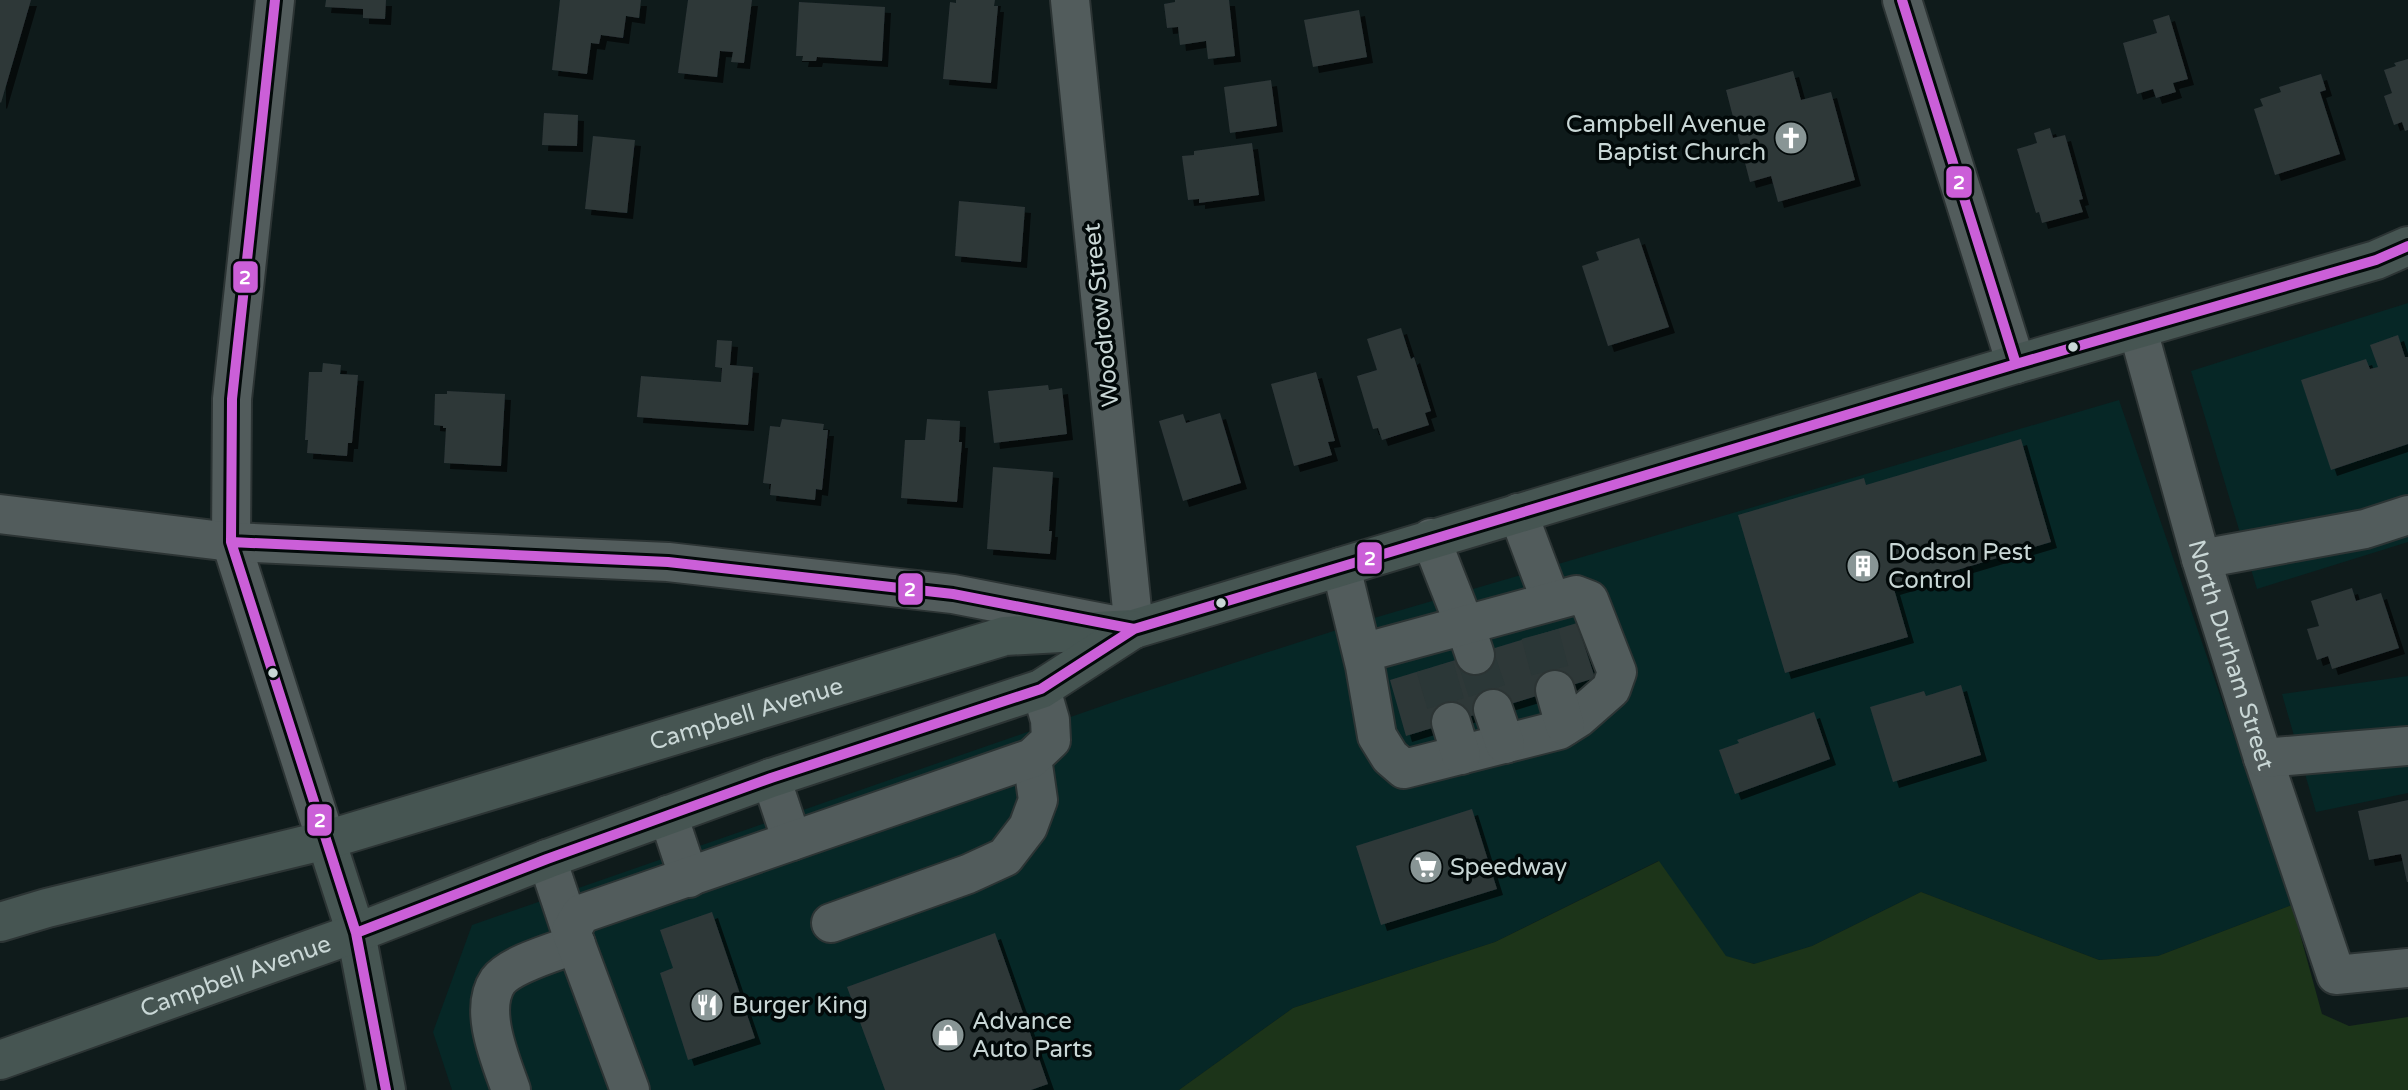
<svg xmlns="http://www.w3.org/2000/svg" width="2408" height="1090" viewBox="0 0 2408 1090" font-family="'Varela Round',sans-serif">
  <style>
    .built { fill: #062726 }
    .green { fill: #1c3419 }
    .building { fill: #2e3739; filter: url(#shadow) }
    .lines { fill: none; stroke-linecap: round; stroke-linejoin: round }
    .minor-tunnel { stroke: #2b3737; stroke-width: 38; stroke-dasharray: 38 19; stroke-linecap: butt }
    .minor-casing { stroke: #2c3434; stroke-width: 42 }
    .major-casing { stroke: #2c3434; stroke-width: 42 }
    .minor { stroke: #525c5c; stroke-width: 38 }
    .major { stroke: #465552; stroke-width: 38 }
    .bus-1-casing { stroke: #020909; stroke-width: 16 }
    .bus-1 { stroke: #cb5fd8; stroke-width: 10 }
    .bus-dot { fill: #c9d7d6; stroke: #020909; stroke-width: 2.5 }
    .labels { text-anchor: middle; stroke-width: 7; stroke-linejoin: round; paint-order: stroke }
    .poi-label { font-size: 24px; fill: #c9d7d6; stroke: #020909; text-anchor: start }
    .street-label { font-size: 24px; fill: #c9d7d6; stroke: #020909 }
    .line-badge { stroke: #020909; stroke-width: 2.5 }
    .badge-label { font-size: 19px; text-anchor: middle; font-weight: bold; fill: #fff }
  </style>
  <defs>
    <filter id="shadow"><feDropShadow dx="6" dy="6" stdDeviation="0" flood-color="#0009"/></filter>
  </defs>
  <rect width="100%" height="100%" fill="#0f1b1b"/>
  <!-- built -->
  <path class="built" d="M2408,303V542L2257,589L2191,371Z
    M2119,400L2292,905L2158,956L2099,960L1921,892L1812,946L1755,964L1726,957L1658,861L1495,942L1293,1008L1179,1090H452L433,1032L472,925L1125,698L1374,618Z
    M2408,676V793L2316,812L2282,694Z"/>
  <!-- green -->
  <path class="green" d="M1659,861L1726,956L1754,964L1812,946L1921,892L2099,960L2158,956L2292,905L2322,1014L2349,1026L2408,1017V1090H1179L1293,1008L1495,942Z"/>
  <!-- building -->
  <path class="building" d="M0,0H31L1,103L0,102Z
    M326,0H386L385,19L363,18V9L325,7Z
    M560,0H641L639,18L626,16L623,38L601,35L599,44L591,43L587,74L552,70Z
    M688,0H752L744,63L731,62L733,52L720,51L717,77L678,73Z
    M956,0H995L994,6H998L991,83L943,79L950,2L956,3Z
    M1175,0H1229L1235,56L1208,59L1206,41L1180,45L1178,27L1167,28L1164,4L1175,2Z
    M799,2L885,7L882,61L817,57L816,61H802L803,56H796Z
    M1359,10L1367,57L1313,67L1304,20Z
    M2169,15L2188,79L2173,83L2176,92L2156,98L2153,89L2137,94L2123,43L2157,33L2153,20Z
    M2408,59V130L2405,131L2402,122L2394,125L2384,96L2392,93L2384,70L2396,66L2394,63Z
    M1793,71L1801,100L1831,92L1855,180L1778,202L1771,176L1750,182L1726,90Z
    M2321,74L2326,90L2320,92L2340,154L2275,175L2254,109L2263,106L2260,99L2281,92L2279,87Z
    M1271,80L1277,126L1230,133L1224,87Z
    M544,113L578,115L577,146L542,145Z
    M2050,128L2053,138L2065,135L2083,199L2079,200L2083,212L2042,223L2039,212L2036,213L2017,149L2037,143L2034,133Z
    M593,136L635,140L627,213L585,209Z
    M1252,143L1259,195L1199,203V199L1188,200L1182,156L1194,155V151Z
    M959,201L1025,207L1021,262L955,256Z
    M1639,238L1669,327L1608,346L1582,266L1599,260L1596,252Z
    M1401,328L1411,359L1414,357L1431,411L1425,413L1429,425L1382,440L1378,428L1373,429L1357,376L1377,370L1367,339Z
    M2398,335L2405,357H2408V444L2331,470L2301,380L2366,359L2370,369L2378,367L2370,345Z
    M717,340L732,341L730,365L753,367L748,425L637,417L641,376L721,382L722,368L715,367Z
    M323,363L341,365L340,374L358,375L352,443H348L347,456L307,453L308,440H305L309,372H322Z
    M1316,372L1335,441L1328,442L1332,455L1294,466L1271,384Z
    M1048,385L1049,390L1062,388L1067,434L994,443L988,391Z
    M447,391L505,394L501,466L444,463L446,428H443V426L434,425L435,394H447Z
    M1220,413L1241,483L1183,501L1159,421L1183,414L1186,423Z
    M782,419L824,424L823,430H828L822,490L816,489L815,500L770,495L771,484L763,483L770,426L780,427Z
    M927,419L960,421L959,442H962L957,502L901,498L905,440H925Z
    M2021,439L2051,542L1894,589L1908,637L1785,673L1738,515L1864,478L1866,485Z
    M993,467L1053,472L1049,531H1052L1050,554L987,549Z
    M2352,588L2356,601L2381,593L2399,648L2332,669L2328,656L2317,660L2307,629L2319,626L2311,601Z
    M1577,623L1595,678L1406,736L1390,680Z
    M1961,685L1981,755L1893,782L1870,707L1924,691L1926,696Z
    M1814,712L1830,759L1735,794L1719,750L1739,743L1737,740Z
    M2408,800V882H2407L2401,854L2369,860L2358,811Z
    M1472,809L1497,889L1381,925L1356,846Z
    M712,912L755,1038L688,1060L660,973L673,968L660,930Z
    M995,933L1048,1084L1031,1090H885L847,987Z"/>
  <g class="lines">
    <!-- minor-tunnel -->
    <path class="minor-tunnel" d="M1540,634L1555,690
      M1475,655L1493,709
      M1435,667L1451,722"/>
    <defs>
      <g id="minor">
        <path d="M275,0L232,399L231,542L326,840"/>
        <path d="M1902,0L2016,364"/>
        <path id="s1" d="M2138,330L2201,559L2263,758L2336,975L2408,968"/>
        <path d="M1518,513L1551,601"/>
        <path d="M0,514L231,542L668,562L953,594L1134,629L1070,0"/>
        <path d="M1431,538C1445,578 1462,615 1475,655"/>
        <path d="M2201,559L2365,529L2408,515"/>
        <path d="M1341,567L1365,666L1377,736L1390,757L1404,769L1559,730L1578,718L1611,689L1617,672L1589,600L1576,595L1362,653"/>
        <path d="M1555,690L1565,726"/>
        <path d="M1493,709L1505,744"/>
        <path d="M1451,722L1461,755"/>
        <path d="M2263,758L2408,746"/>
        <path d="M771,778L792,841"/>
        <path d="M668,815L689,878"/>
        <path d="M547,859L571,931"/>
        <path d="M831,923L968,874L1005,857L1028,827L1038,800L1032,758"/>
        <path d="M511,1090C501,1061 478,1010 498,981C511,964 555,952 576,944"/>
        <path d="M630,1090L571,931L581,914L1032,758L1051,740L1050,720L1041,689"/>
      </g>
      <g id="major">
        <path d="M326,840L356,933L386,1090"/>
        <path id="s2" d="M0,922L47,908L326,840L1005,636L1134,629L2016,364L2376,260L2408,246"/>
        <path id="s3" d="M0,1060L356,933L547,859L771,778L1041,689L1132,630"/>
      </g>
    </defs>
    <!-- minor casing -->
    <use href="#minor" class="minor-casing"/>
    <!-- major casing -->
    <use href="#major" class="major-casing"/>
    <!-- minor -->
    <use href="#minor" class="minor"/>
    <!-- major -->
    <use href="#major" class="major"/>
    <defs>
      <path id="bus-1" d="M275,0L232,399L231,542L356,933L386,1090
        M1902,0L2016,364
        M231,542L668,562L953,594L1134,629
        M356,933L547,859L771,778L1041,689L1134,629L2016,364L2376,260L2408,246"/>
    </defs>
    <!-- bus-1 casing -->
    <use href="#bus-1" class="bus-1-casing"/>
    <!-- bus-1 -->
    <use href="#bus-1" class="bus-1"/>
  </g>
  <!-- icons -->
  <defs>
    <symbol id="church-disc" viewBox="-11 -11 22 22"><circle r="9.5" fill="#889595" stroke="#020909"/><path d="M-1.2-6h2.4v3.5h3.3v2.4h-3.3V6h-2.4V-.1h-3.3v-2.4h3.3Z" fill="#fff"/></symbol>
    <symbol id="building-disc" viewBox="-11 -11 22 22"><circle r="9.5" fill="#889595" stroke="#020909"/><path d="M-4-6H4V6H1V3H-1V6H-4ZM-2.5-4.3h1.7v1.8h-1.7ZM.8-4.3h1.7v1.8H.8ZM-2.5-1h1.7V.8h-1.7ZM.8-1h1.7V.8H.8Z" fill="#fff"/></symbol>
    <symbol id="supermarket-disc" viewBox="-11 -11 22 22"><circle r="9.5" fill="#889595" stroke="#020909"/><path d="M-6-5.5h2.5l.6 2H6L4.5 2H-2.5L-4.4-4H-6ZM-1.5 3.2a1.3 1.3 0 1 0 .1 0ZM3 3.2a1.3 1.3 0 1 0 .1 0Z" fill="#fff"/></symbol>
    <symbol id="restaurant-disc" viewBox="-11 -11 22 22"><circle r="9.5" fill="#889595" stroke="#020909"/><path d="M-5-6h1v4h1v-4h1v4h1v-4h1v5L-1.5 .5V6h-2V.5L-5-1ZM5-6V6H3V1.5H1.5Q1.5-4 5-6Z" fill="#fff"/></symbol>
    <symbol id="shop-disc" viewBox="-11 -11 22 22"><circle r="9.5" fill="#889595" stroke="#020909"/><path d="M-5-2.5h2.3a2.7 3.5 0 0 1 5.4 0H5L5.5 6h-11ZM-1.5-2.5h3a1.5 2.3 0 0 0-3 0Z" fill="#fff"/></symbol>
  </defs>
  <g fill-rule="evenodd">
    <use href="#church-disc" x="1772" y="119" width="38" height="38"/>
    <use href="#building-disc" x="1844" y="547" width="38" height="38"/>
    <use href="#supermarket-disc" x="1407" y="848" width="38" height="38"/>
    <use href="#restaurant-disc" x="688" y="986" width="38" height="38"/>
    <use href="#shop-disc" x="929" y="1016" width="38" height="38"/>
  </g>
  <!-- markers -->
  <g class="bus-dot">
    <circle cx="2073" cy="347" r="6"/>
    <circle cx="1221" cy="603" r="6"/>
    <circle cx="273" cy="673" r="6"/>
  </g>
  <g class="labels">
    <!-- poi labels -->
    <g class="poi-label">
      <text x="1766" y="132" text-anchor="end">Campbell Avenue<tspan x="1766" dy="28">Baptist Church</tspan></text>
      <text x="1888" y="560">Dodson Pest<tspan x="1888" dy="28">Control</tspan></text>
      <text x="1450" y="875">Speedway</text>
      <text x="732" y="1013">Burger King</text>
      <text x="972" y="1029">Advance<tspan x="972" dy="28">Auto Parts</tspan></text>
    </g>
    <!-- street labels -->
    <g class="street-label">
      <text transform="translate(1101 315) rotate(-96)" y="8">Woodrow Street</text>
      <text dy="8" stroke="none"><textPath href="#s1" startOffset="338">North Durham Street</textPath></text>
      <text dy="8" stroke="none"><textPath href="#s2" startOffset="775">Campbell Avenue</textPath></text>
      <text dy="8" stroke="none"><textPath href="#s3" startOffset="250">Campbell Avenue</textPath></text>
    </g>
  </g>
  <g class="line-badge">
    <rect x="1945" y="165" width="28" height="34" rx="7" fill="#cb5fd8"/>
    <rect x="232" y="260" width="27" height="34" rx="7" fill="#cb5fd8"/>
    <rect x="1356" y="541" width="27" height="34" rx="7" fill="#cb5fd8"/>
    <rect x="897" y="572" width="27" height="34" rx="7" fill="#cb5fd8"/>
    <rect x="306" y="803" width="27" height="34" rx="7" fill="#cb5fd8"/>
  </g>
  <g class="badge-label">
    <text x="1959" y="189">2</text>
    <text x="245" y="284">2</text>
    <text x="1370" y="565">2</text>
    <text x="910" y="596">2</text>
    <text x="320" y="827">2</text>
  </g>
</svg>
